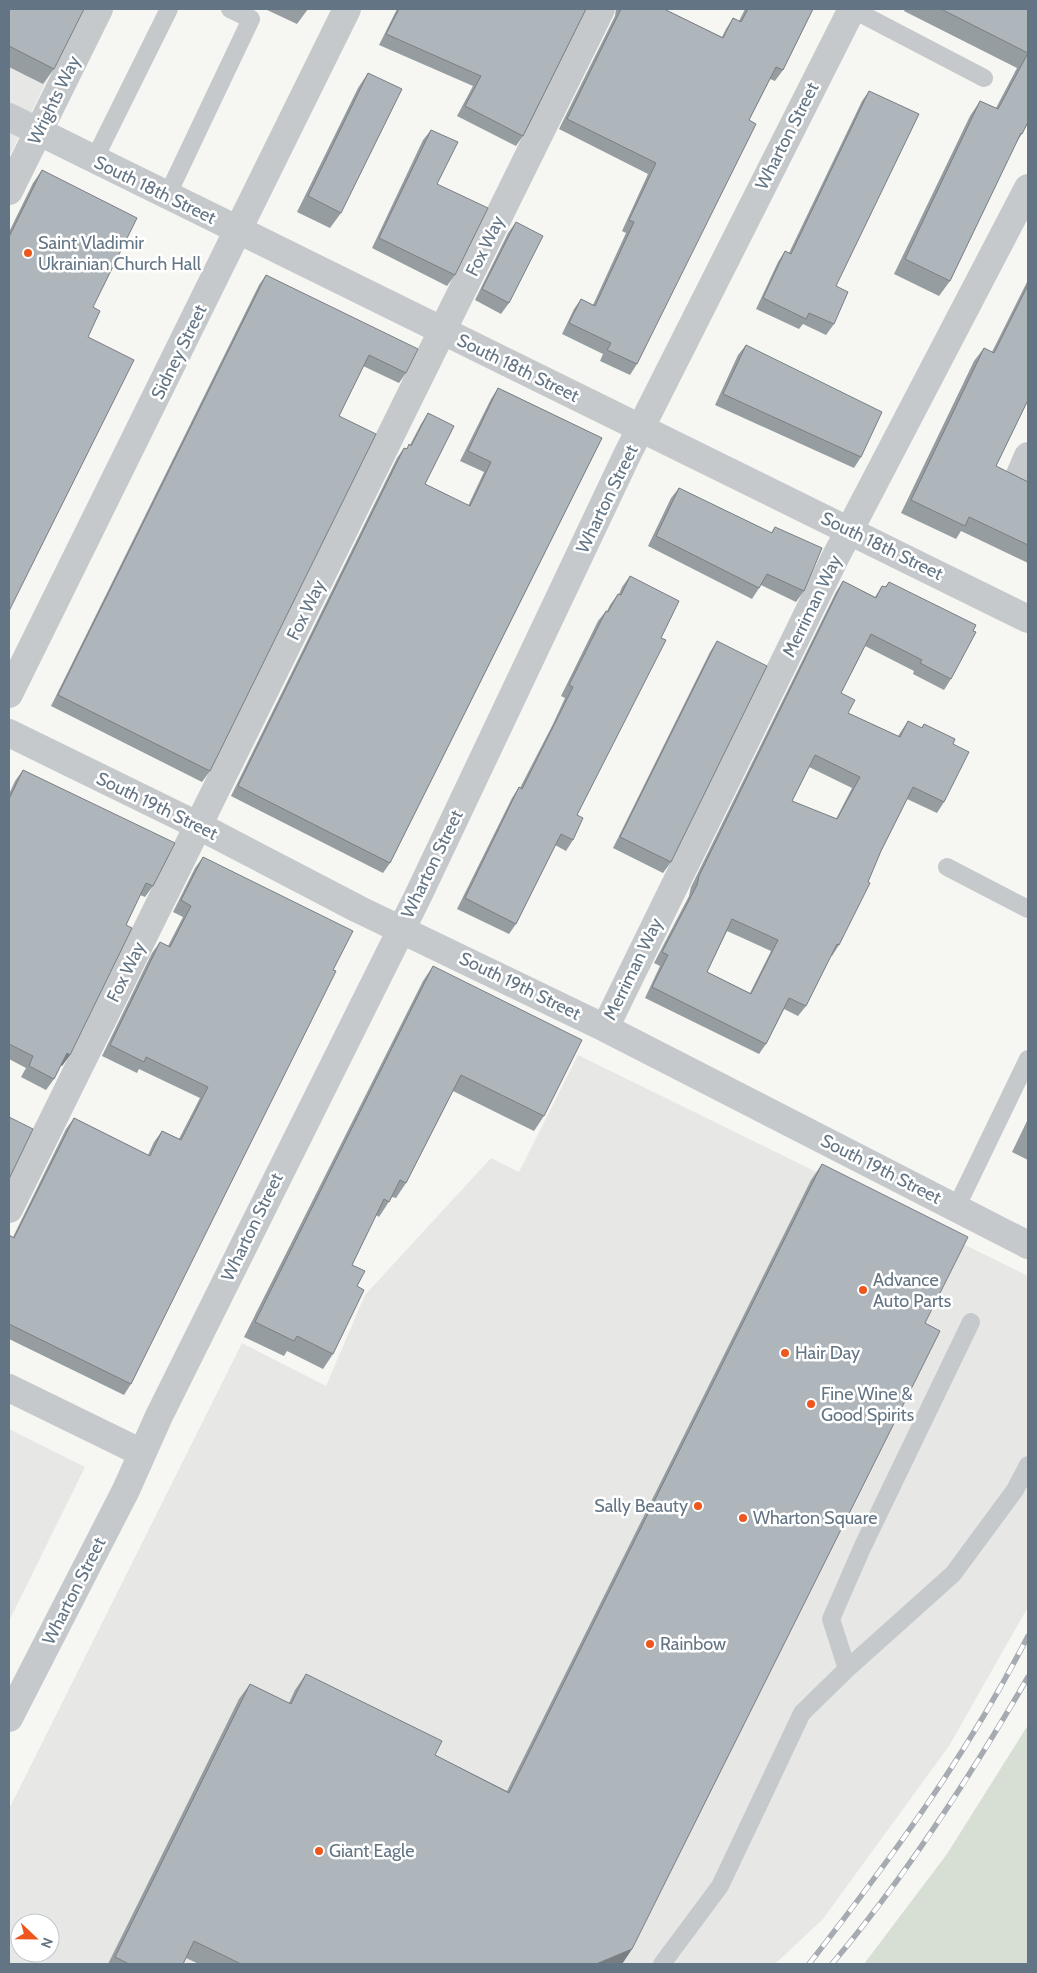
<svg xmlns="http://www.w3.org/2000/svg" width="1037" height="1973" viewBox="0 0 1037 1973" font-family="Cabin,sans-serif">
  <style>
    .built { fill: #e7e8e6; fill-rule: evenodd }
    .green { fill: #d7ded3 }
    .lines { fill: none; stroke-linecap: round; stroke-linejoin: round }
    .lane { stroke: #c5c9cc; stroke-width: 18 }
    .street { stroke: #c5c9cc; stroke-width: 28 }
    .rail-casing { stroke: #a5abb1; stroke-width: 5.5 }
    .rail { stroke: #fff; stroke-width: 4; stroke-dasharray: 11; stroke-linecap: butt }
    .wall { fill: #969da1; fill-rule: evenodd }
    .shaded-wall { fill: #7a7f83 }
    .building { fill: #afb6bb; stroke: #7a7f83; fill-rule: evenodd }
    .poi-dot { fill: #ed561c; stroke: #fff; stroke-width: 2 }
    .labels { text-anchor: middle; stroke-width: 5; stroke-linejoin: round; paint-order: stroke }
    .street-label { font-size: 18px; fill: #637585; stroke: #fff }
    .poi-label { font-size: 18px; fill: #637585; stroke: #fff; text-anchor: start }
  </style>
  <rect width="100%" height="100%" fill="#f6f6f2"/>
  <!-- built -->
  <path class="built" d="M9,9H82L9,157Z
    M578,1055L1028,1276V1607L949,1746L823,1919L775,1964H9V1809L242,1343L326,1386L365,1295L491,1158L519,1172ZM20,1923H50V1953H20Z
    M9,1429L85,1467L9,1621Z"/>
  <!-- green -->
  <path class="green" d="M1028,1725V1964H864L947,1854Z"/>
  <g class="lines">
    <!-- lane -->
    <path class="lane" d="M852,9L984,78
      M94,160L169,9
      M167,196L251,19L230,9
      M947,867L1028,909
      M956,1208L1028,1059
      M847,1669L831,1619L863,1546L971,1322
      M662,1964L720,1886L802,1713L847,1669L953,1574L1015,1490L1028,1465"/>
    <!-- street -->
    <path class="street" d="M9,117L1028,619
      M9,191L99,9
      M1028,456L1019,477L1028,481
      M9,694L347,9
      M9,733L199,826L358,909L605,1028L1028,1245
      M605,1028L836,556L1028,188
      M9,1209L601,9
      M9,1388L142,1453
      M9,1718L126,1490L159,1416L418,896L627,455L852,9"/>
    <defs>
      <path id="rail" d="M809,1964C890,1860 968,1754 1028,1636
        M832,1964C907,1875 970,1777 1028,1677"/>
    </defs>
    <!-- rail casing -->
    <use href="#rail" class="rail-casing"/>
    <!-- rail -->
    <use href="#rail" class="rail"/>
  </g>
  <!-- wall -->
  <path class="wall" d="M9,9L54,69L43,84L9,67Z
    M265,9H308L297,24Z
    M397,9H586L523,136L516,146L457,116L473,86L379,45Z
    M616,9H664L722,37L726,29L733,18L739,21L745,9H813L783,70L775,81L770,79L749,120L637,364L630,375L600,361L603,354L562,334L574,309L581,299L593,305L626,233L622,231L648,174L559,129L615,16Z
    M905,9H1028V122L1022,134L1015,144L950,281L939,296L894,274L970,116L980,101L996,108L1017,68L904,11Z
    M368,73L341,213L330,228L297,212L358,88Z
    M869,91L836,286L834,324L826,335L803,324L799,329L756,309L778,262L785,251L789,253L862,101Z
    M431,130L437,184L455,275L447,286L372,248L423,140Z
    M42,170L93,307L88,337L9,611V232L33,183Z
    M516,222L509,303L501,314L475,300L508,233Z
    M266,275L406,373L399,383L363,366L339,416L210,771L202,782L51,706L259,285Z
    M1028,280V400L996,466L1028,482V563L961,531L956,539L901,513L974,361L984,348L992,352Z
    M746,345L861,457L854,468L715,405L738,355Z
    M498,388L602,438L390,863L383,873L231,796L397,458L404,448L406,449L410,445L421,424L428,413L425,484L468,506L484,472L460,461L491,399Z
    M679,488L771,533L775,527L804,591L796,602L761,585L752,599L648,546L671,498Z
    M630,576L661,638L577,815L573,840L566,851L555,845L516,924L509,934L457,909L512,798L519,787L520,788L553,724L565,698L561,696L598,621L606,611H607L610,605L618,594H619L622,587Z
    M843,581L875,597L882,586L885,587L889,582L951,679L944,690L913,674L914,671L865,646L841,693L848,713L898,736L908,721L921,728L924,724L953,744L944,802L937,813L907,799L881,851L839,945L832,956L831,955L806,1006L798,1016L784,1009L766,1044L759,1054L645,998L660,966L654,963L689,896L691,887L836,592ZM809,767L852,788L836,819L792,801ZM727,931L771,951L750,993L707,972Z
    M717,641L671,862L663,873L613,848L710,652Z
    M23,770L153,886L145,897L140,895L126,925L70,1055L62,1066L61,1065L54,1079L46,1090L21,1077L26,1068L9,1059V794L15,781Z
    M203,857L333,970L131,1384L124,1395L9,1339V1235L13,1237L66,1129L74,1118L148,1155L154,1142L162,1131L179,1139L200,1098L139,1069L137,1073L102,1056L152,953L160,942L168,946L183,917L173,912L195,868Z
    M433,966L544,1116L534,1131L453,1091L406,1183L396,1198L392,1197L379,1217L376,1215L352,1265L357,1286L333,1354L323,1369L287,1351L284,1356L244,1337L423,981Z
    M1028,1119V1160L1012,1152Z
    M822,1164L925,1323L632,1949L622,1964H199L186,1958L183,1964H108L239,1699L250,1684L289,1703L295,1690L306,1674L435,1755L507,1791L811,1180Z"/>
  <!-- shaded-wall -->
  <path class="shaded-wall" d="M67,1053L70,1055L62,1066L59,1064Z
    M632,1949L622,1964H596Z"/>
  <!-- building -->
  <path class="building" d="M9,9H84L54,69L9,46Z
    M399,9H586L523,136L465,106L481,76L386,34Z
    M621,9H664L723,38L733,18L741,22L748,9H813L783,70L776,67L749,120L756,124L637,364L607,350L611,343L569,323L581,299L595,306L634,222L629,220L656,163L567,119Z
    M941,9H1028V122L1022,134L1021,133L950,281L905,259L980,101L998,109L1028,53Z
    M368,73L402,89L341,213L308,196Z
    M869,91L919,114L836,286L848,292L834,324L809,313L806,319L763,298L785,251L791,254Z
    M431,130L458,142L437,184L488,208L455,275L379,238Z
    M42,170L137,218L93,307L100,311L88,337L134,360L9,611V237Z
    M516,222L543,236L509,303L482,289Z
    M266,275L418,349L406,373L369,355L339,416L376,434L210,771L58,695Z
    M1028,285V400L996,466L1028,482V545L969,517L965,526L911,500L984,348L994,353Z
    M746,345L882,412L861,457L723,394Z
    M498,388L602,438L390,863L238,786L404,448L407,449L409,444L411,446L428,413L454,426L425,484L470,506L491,462L468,451Z
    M679,488L772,533L775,527L822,548L804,591L767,574L759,588L656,536Z
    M630,576L679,601L661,638L666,640L577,815L583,818L573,840L561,834L516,924L465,898L519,787L522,789L573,687L569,685L606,611L608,612L618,594L621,595Z
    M843,581L876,598L882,586L886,587L889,582L976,625L973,631L976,632L951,679L920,663L922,660L871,634L841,693L855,700L848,713L900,737L908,721L922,728L924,724L955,739L953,744L969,752L944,802L913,787L881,851L868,882L870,883L839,945L837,944L806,1006L789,998L766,1044L652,987L668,955L662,952L697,885L699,876ZM815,755L860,777L837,819L792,801ZM732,919L778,940L751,994L707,972Z
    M717,641L767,666L671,862L620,837Z
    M23,770L175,843L153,886L146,883L126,925L132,928L70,1055L67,1053L54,1079L29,1066L33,1056L9,1044V799Z
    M203,857L353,931L333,970L336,971L131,1384L9,1324V1235L14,1238L74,1118L150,1156L162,1131L181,1140L208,1087L146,1057L144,1062L110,1045L160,942L170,947L191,906L181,900Z
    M433,966L582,1040L544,1116L461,1075L406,1183L400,1180L389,1202L384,1199L352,1265L365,1271L357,1286L364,1290L333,1354L297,1336L294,1341L255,1322Z
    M9,1117L33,1129L9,1179Z
    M822,1164L968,1237L925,1323L940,1331L632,1949L596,1964H241L194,1941L183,1964H129L115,1957L250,1684L291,1704L306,1674L442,1741L435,1755L509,1793Z"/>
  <!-- markers -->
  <g class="poi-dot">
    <circle cx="28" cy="253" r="5"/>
    <circle cx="863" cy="1290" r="5"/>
    <circle cx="785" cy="1353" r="5"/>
    <circle cx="811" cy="1404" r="5"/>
    <circle cx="698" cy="1506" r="5"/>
    <circle cx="743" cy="1518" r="5"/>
    <circle cx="650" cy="1644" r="5"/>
    <circle cx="319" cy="1851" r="5"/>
  </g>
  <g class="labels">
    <!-- street labels -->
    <g class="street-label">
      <text transform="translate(54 100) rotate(-64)" y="6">Wrights Way</text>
      <text transform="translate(787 136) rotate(-63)" y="6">Wharton Street</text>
      <text transform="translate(155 190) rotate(26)" y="6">South 18th Street</text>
      <text transform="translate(485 246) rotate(-64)" y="6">Fox Way</text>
      <text transform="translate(179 352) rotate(-64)" y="6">Sidney Street</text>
      <text transform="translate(518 368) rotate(26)" y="6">South 18th Street</text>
      <text transform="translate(607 499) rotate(-64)" y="6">Wharton Street</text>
      <text transform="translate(882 546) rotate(26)" y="6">South 18th Street</text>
      <text transform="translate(812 606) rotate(-64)" y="6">Merriman Way</text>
      <text transform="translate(306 610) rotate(-64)" y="6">Fox Way</text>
      <text transform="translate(157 806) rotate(26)" y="6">South 19th Street</text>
      <text transform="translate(432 864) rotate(-64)" y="6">Wharton Street</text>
      <text transform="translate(633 969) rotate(-64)" y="6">Merriman Way</text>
      <text transform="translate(126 972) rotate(-64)" y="6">Fox Way</text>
      <text transform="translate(520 986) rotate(26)" y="6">South 19th Street</text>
      <text transform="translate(881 1169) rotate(27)" y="6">South 19th Street</text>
      <text transform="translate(252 1227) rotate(-64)" y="6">Wharton Street</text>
      <text transform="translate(74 1591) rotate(-63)" y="6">Wharton Street</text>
    </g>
    <!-- poi labels -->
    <g class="poi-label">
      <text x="38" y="249">Saint Vladimir<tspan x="38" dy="21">Ukrainian Church Hall</tspan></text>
      <text x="873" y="1286">Advance<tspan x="873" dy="21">Auto Parts</tspan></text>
      <text x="795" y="1359">Hair Day</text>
      <text x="821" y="1400">Fine Wine &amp;<tspan x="821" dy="21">Good Spirits</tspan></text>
      <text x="688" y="1512" text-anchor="end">Sally Beauty</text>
      <text x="753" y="1524">Wharton Square</text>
      <text x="660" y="1650">Rainbow</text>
      <text x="329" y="1857">Giant Eagle</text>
    </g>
  </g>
  <!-- border -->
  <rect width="1037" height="1973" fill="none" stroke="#637585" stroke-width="20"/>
  <!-- north arrow -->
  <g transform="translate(35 1938) rotate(112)"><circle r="24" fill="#ffffff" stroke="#c1c8ce"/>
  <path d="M0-4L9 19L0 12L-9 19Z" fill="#ed561c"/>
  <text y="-8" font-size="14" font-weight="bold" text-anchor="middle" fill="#637585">N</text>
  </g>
</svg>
